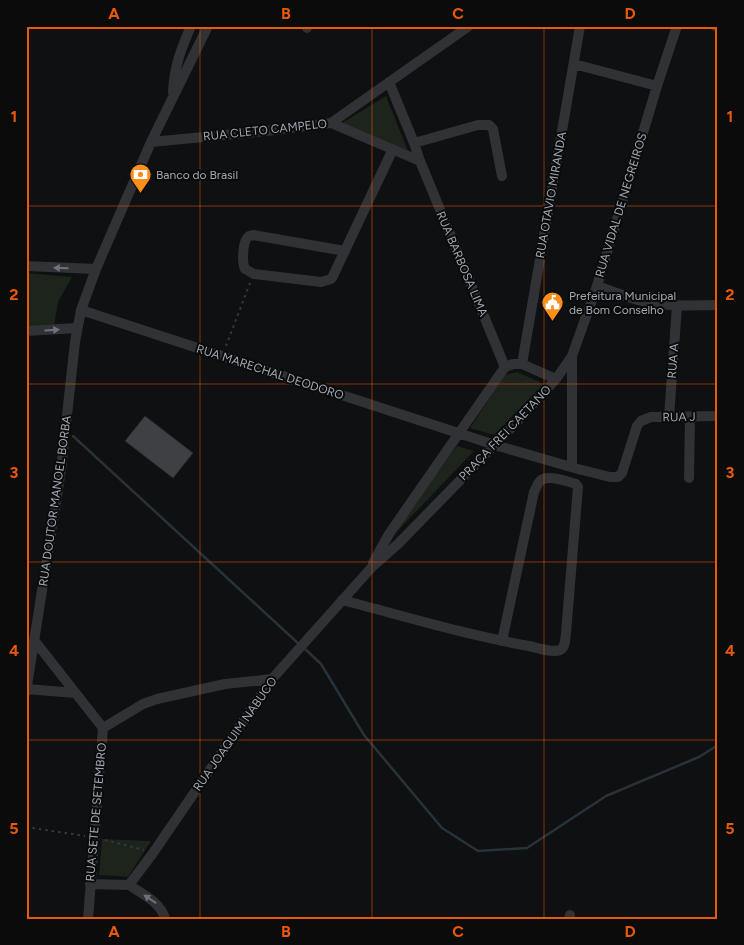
<svg xmlns="http://www.w3.org/2000/svg" width="744" height="945" viewBox="0 0 744 945" font-family="Figtree,sans-serif">
  <style>
    .green { fill: #1c241c }
    .lines { fill: none; stroke-linecap: round; stroke-linejoin: round }
    .stream { stroke: #273338; stroke-width: 2.5 }
    .building { fill: #3e4044; stroke: #292a2d }
    .path { stroke: #36393d; stroke-width: 2; stroke-dasharray: 2.5 4; stroke-linecap: butt }
    .minor { stroke: #303236; stroke-width: 10 }
    .oneway { fill: #6d737b }
    .grid { fill: none; stroke: #e8590c; stroke-width: 1; stroke-opacity: 0.55 }
    .labels { text-anchor: middle; stroke-width: 4; stroke-linejoin: round; paint-order: stroke }
    .street-label { font-size: 12px; fill: #9fa9b3; stroke: #0b0b0c }
    .poi-label { font-size: 12px; fill: #9fa9b3; stroke: #0b0b0c; text-anchor: start }
    .neatline { fill: none; stroke: #e8590c; stroke-width: 2 }
    .grid-label { font-size: 16px; text-anchor: middle; font-weight: bold; fill: #e8590c }
  </style>
  <rect width="100%" height="100%" fill="#0f1011"/>
  <!-- green -->
  <path class="green" d="M386,96L408,151L342,123Z
    M26,273L72,277L58,302L54,326L26,327Z
    M517,372L544,384L494,435L470,428L505,375Z
    M457,446L474,451L385,544Z
    M102,839L151,841L128,877L99,875Z"/>
  <g class="lines">
    <!-- stream -->
    <path class="stream" d="M73,436L300,645
      M304,648L321,664L364,735L442,828L478,851L527,848L606,796L699,757L718,745"/>
  </g>
  <!-- building -->
  <path class="building" d="M145,416L193,453L173,478L125,441Z"/>
  <g class="lines">
    <!-- path -->
    <path class="path" d="M226,346L250,283
      M26,827L85,836
      M105,840L144,850"/>
    <!-- minor -->
    <path class="minor" d="M307,26V28
      M715,26L718,27
      M574,64L657,86
      M389,82L414,143L420,161L505,367
      M173,92C174,67 181,49 191,26
      M331,123L420,161
      M151,142L266,131L331,123L469,26
      M414,143L478,125H489L493,129L502,176
      M345,251L253,235C252,236 250,236 249,236C242,241 242,263 245,269L254,274L321,282L331,279L332,278L393,149
      M26,266L96,269
      M597,286C615,292 633,300 652,303C674,307 696,305 718,305
      M81,310L495,445L578,469L610,477H618L622,473L637,426L641,421L651,417L718,416
      M26,331L77,328
      M522,364L580,26
      M669,417L677,306
      M572,467V357
      M689,478L690,417
      M373,563L389,534L505,367L513,364H522L556,379
      M342,600C404,616 466,635 529,646C538,648 552,653 560,650C566,647 565,639 566,633L578,487L576,484C567,481 547,474 540,481C537,484 536,489 534,492L502,641
      M34,640L103,728L88,919
      M27,689L75,693
      M26,692L61,470L75,342L81,310L96,269L151,142L208,26
      M103,728L143,704L157,699L225,684L272,679
      M90,884L129,885
      M129,885L153,853L272,679L372,567L398,544L514,425L556,379L572,356L597,286L657,86L677,26
      M129,885C142,894 161,902 165,919
      M569,919L570,915"/>
  </g>
  <!-- one-way arrows -->
  <defs><path id="oneway-solid" d="M-6-.8H1V-3.2L6.5 0L1 3.2V.8H-6Z" transform="scale(1.25)"/></defs>
  <g class="oneway">
    <use href="#oneway-solid" transform="translate(61 268) rotate(-178)"/>
    <use href="#oneway-solid" transform="translate(52 330) rotate(-3)"/>
    <use href="#oneway-solid" transform="translate(150 899) rotate(-146)"/>
  </g>
  <!-- grid -->
  <path class="grid" d="M200,26V919M372,26V919M544,26V919M26,206H718M26,384H718M26,562H718M26,740H718"/>
  <!-- icons -->
  <defs>
    <symbol id="bank-pin" viewBox="-11 -11 22 30"><path d="M0 17L-7.5 6A9.5 9.5 0 1 1 7.5 6Z" fill="#fe8e1a" stroke="#0b0b0c"/><path d="M-6-4H6V4H-6ZM0-2.3a2.3 2.3 0 1 0 0 4.6a2.3 2.3 0 1 0 0-4.6Z" fill="#fff"/></symbol>
    <symbol id="civic-pin" viewBox="-11 -11 22 30"><path d="M0 17L-7.5 6A9.5 9.5 0 1 1 7.5 6Z" fill="#fe8e1a" stroke="#0b0b0c"/><path d="M-.6-6.5H3V-4.5H.6V-3L4-1V1h2V6H-6V1h2V-1L-.6-3ZM-1.2 2.5V6h2.4V2.5Z" fill="#fff"/></symbol>
  </defs>
  <g fill-rule="evenodd">
    <use href="#bank-pin" x="128" y="162" width="25" height="34"/>
    <use href="#civic-pin" x="540" y="290" width="25" height="34"/>
  </g>
  <g class="labels">
    <!-- street labels -->
    <g class="street-label">
      <text transform="translate(265 130) rotate(-6)" y="4">RUA CLETO CAMPELO</text>
      <text transform="translate(551 195) rotate(-80)" y="4">RUA OTAVIO MIRANDA</text>
      <text transform="translate(621 205) rotate(-73)" y="4">RUA VIDAL DE NEGREIROS</text>
      <text transform="translate(462 264) rotate(67)" y="4">RUA BARBOSA LIMA</text>
      <text transform="translate(673 361) rotate(-86)" y="4">RUA A</text>
      <text transform="translate(270 372) rotate(18)" y="4">RUA MARECHAL DEODORO</text>
      <text transform="translate(679 417) rotate(-1)" y="4">RUA J</text>
      <text transform="translate(505 433) rotate(-46)" y="4">PRAÇA FREI CAETANO</text>
      <text transform="translate(55 501) rotate(-82)" y="4">RUA DOUTOR MANOEL BORBA</text>
      <text transform="translate(235 734) rotate(-55)" y="4">RUA JOAQUIM NABUCO</text>
      <text transform="translate(96 812) rotate(-85)" y="4">RUA SETE DE SETEMBRO</text>
    </g>
    <!-- poi labels -->
    <g class="poi-label">
      <text x="156" y="179">Banco do Brasil</text>
      <text x="569" y="300">Prefeitura Municipal<tspan x="569" dy="14">de Bom Conselho</tspan></text>
    </g>
  </g>
  <!-- border -->
  <rect width="744" height="945" fill="none" stroke="#0b0b0c" stroke-width="55"/>
  <rect x="28" y="28" width="688" height="890" class="neatline"/>
  <g class="grid-label">
    <text x="114" y="19">A</text>
    <text x="286" y="19">B</text>
    <text x="458" y="19">C</text>
    <text x="630" y="19">D</text>
    <text x="14" y="122">1</text>
    <text x="730" y="122">1</text>
    <text x="14" y="300">2</text>
    <text x="730" y="300">2</text>
    <text x="14" y="478">3</text>
    <text x="730" y="478">3</text>
    <text x="14" y="656">4</text>
    <text x="730" y="656">4</text>
    <text x="14" y="834">5</text>
    <text x="730" y="834">5</text>
    <text x="114" y="937">A</text>
    <text x="286" y="937">B</text>
    <text x="458" y="937">C</text>
    <text x="630" y="937">D</text>
  </g>
</svg>
